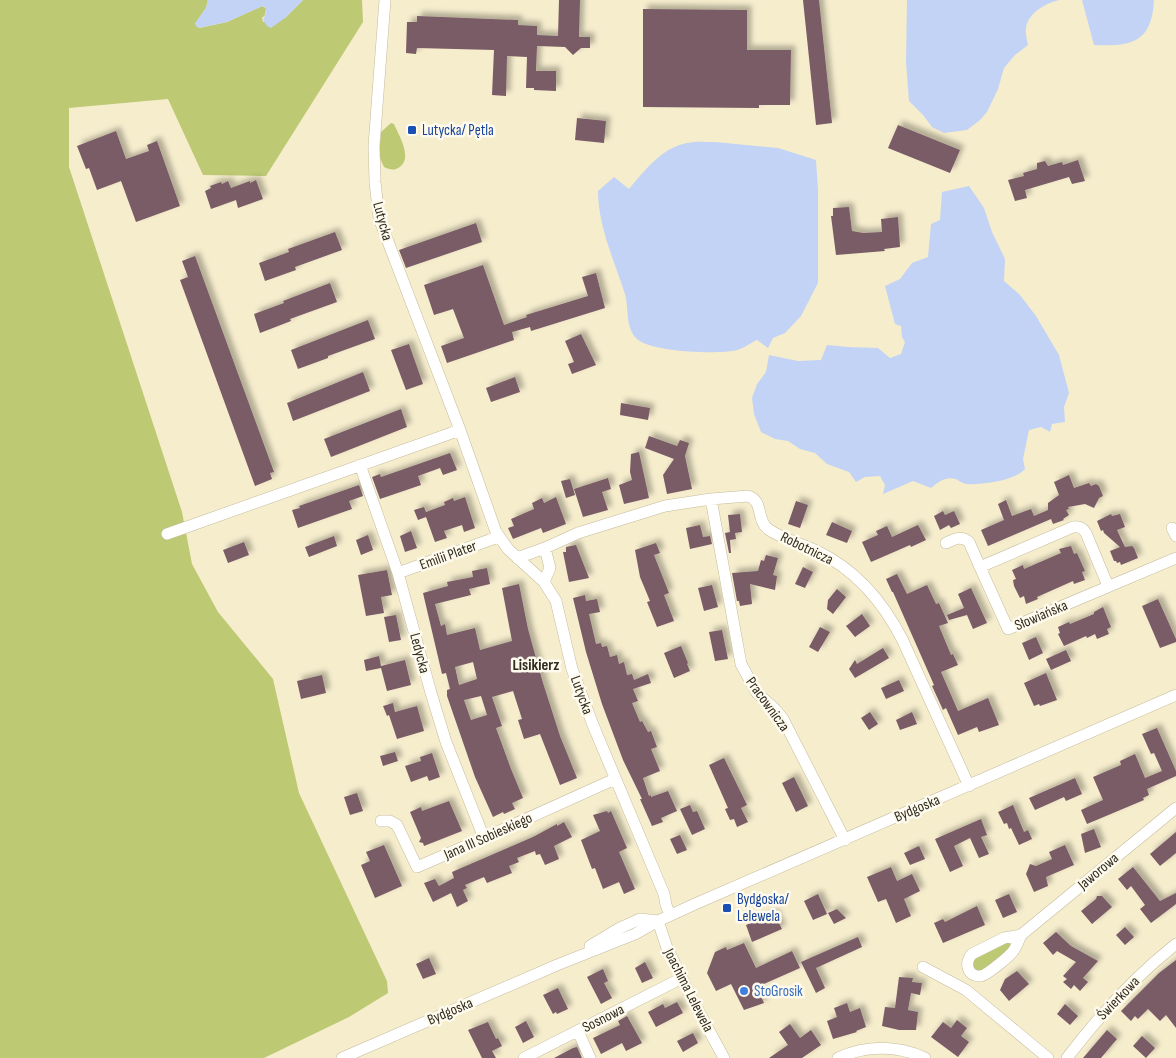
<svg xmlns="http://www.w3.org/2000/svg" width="1176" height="1058" viewBox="0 0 1176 1058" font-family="'Sofia Sans Condensed',sans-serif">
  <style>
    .green { fill: #bdc973 }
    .water { fill: #c2d3f5 }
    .building { fill: #7a5b66; fill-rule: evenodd; filter: url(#shadow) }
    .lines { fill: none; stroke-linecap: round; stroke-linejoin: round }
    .minor-casing { stroke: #c4bb9c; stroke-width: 12 }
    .minor { stroke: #fff; stroke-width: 11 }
    .transit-dot { fill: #1a4fb4; stroke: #fefaed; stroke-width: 2 }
    .shop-dot { fill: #3f7fe0; stroke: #fefaed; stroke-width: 2 }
    .labels { text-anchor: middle; stroke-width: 5; stroke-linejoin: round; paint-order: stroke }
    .transit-label { font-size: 15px; fill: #164399; stroke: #fefaed; text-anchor: start }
    .street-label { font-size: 15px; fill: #302c20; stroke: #fefaed }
    .shop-label { font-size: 15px; fill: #366cbe; stroke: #fefaed; text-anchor: start }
    .neighbourhood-label { font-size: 16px; font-weight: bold; fill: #302c20; stroke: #fefaed }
  </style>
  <defs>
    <filter id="shadow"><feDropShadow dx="4.5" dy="-4.5" stdDeviation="2.5" flood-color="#0004"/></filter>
  </defs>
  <rect width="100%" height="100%" fill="#f6edcd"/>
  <!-- green -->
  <path class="green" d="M0,0H208L206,8L195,24L199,28L227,22L262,6L266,8L265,15L262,18L263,22L285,18L303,0H362L363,22L266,176L203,175L168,99L69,108V167L182,512L192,564L218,612L273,679L299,793L387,981L388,993L349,1017L264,1058H0Z
    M391,123L394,124C399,136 414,159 398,168C393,171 389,169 384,167L379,156L381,132Z
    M1008,941L1012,946L983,971H977L973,967L974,957Z"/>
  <!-- water -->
  <path class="water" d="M208,0H303L285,18L271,28L267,26L263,20L266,13V8L263,6L227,22L199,28L196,26L195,23L206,8Z
    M907,0H1059C1046,3 1028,13 1026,28C1025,33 1027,40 1028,45L1015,55L1004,68L998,89L987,112L980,120L967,130L944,133L932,127L923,115L909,101L906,62Z
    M1082,0H1154C1152,42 1132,47 1094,45Z
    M715,142L778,148L816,160L818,190V283L801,316L785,333L773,338L768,348L757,340C749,344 741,350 732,351C713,354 648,352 636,338C625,326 629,308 625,294C614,260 598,226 598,191L614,177L629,189C644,171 663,147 687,143C696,141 706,142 715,142Z
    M969,186L984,208L992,232L1005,259L1004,281L1020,295L1036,316L1059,355L1069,393L1064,407L1065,422L1052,424L1050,432L1041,427L1029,430L1023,459L1025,469C1014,481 982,485 966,484C962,483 959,481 956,479C946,476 938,482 931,488L913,481L883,494L885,485L880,476L865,477L856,482L849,472L827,464L815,453L800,449L788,441L775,439L761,432L754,414L752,398L757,384L766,372L769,355L798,361L821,360L827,345L848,347L878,348L890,358L901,354L905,342L902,337L901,326L895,324L885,286L900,279L912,263L928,257L931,224L940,220L942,192Z"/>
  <!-- building -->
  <path class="building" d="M559,0H580L579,37H590V48H581L573,55L565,47L537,46L536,71H556V91L534,90V88H526L527,57L507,56L506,96L492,95L494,50L417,48L416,54L406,53L407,22H417V16L518,20V25L537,26V35L558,36Z
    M803,0H819L832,123L816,125Z
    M643,9L747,10V50H791L790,105H759V108L643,107Z
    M577,118L606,121L604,143L575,140Z
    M898,125L960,150L950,173L888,148Z
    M116,131L126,159L149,151L147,145L157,141L180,206L136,222L121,181L97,190L89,168L86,169L77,146Z
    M1078,160L1085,181L1072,184L1069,177L1025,190L1027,198L1015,201L1008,180L1024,176L1023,173L1037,169V163L1045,161L1048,166L1062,162L1063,165Z
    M256,180L263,199L238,208L236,200L211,209L205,191L211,188L210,186L221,182L222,184L228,181L231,188L250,181V183Z
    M849,207L852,231L863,233L882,232L881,219L898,217L900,247L884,249L885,251L836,255L831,216H833V208Z
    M476,223L482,242L406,268L399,250Z
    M335,232L342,250L295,267L296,270L265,281L259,263L289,252L288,249Z
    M195,256L274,472L270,473L272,479L255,486L180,280L188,277L182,261Z
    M483,265L504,325L527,317L526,315L588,296L582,277L596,273L605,308L531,331L530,327L512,332L514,340L447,363L441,346L464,338L453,309L434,315L424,285Z
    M330,283L337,302L290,319L291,321L260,333L254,314L284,303L283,301Z
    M368,320L375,339L328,356V358L298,369L291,350Z
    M581,334L596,365L572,374L568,364L574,362L565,341Z
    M409,344L423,384L406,390L391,350Z
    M363,372L370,391L293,421L287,403Z
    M515,377L520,392L491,402L486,388Z
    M621,403L650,408L648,420L620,415Z
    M401,409L407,427L331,457L324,439Z
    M649,436L677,446L680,440L689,443L685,456L692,489L667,494L663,475L674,459L645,448Z
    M639,452L649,498L624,504L619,485L632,480L630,472L631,454Z
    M450,453L457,470L443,475L440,468L418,476L421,485L380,499L372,477L380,474L381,477L384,476Z
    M1069,475L1074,488L1089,483L1091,486L1096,484L1099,486L1103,496L1099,498L1094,508L1085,504L1068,507L1069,509L1066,510L1069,515L1063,519L1064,520L1053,524L1051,519L988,546L981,530L1004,520L998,504L1006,500L1012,516L1031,509L1034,516L1048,510V503L1059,495L1054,482Z
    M608,478L611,489L602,492L608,510L583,517L574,489Z
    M570,479L575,495L566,498L561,481Z
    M359,485L363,496L349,501L352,509L298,528L292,510L300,508L299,506Z
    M465,497L475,528L464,532L462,525L444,531L447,538L435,542L426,517L418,520L414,510L424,507L426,512L445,505L444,502L453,498L454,501Z
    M556,497L566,524L543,533L541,528L513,539L508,528L514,526L511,519L534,509L532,503L542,498L544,503Z
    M796,501L808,505L800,528L788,524Z
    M943,511L945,515L954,511L960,524L951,528L949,525L940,530L934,516Z
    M740,514L742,532L735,533L736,539L730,540L731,553H729L725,533L730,532L728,515Z
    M1111,514L1112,516L1120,514L1125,527L1117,530L1125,547L1132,546L1134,548L1138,558L1121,565L1120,562L1117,563L1116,561H1114L1110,551L1120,547L1104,533L1103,530L1101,531L1097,521Z
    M832,522L852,531L847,543L826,535Z
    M700,525L703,537L710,536L712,544L690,549L686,528Z
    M918,525L926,540L911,547L910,545L871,562L862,542L878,535L876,531L887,526L892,537Z
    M411,531L417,548L405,552L400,536Z
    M368,535L373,550L361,555L356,540Z
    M334,536L337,546L309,557L305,547Z
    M244,542L249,555L228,563L223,550Z
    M656,543L660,553L654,555L669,593L664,595L674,621L657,627L647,602L650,601L640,577L635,550Z
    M576,545L589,578L569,582L563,552H566V547Z
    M1071,546L1074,554L1077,553L1085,571L1082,572L1085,580L1074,584L1073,581L1037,597L1038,599L1026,604L1024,596L1020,598L1014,586L1013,580L1016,579L1012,570L1023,565L1024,569L1061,553L1059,549Z
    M766,555L778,558L773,575L777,576L775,590L750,584L752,604L740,606L739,601H737L732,573L758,571L761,560L764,561Z
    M803,567L813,572L805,588L795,584Z
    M487,568L490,584L469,589L471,595L435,604L441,626L445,624L447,635L475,628L480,650L512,641L502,588L519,584L528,629L543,683L560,736L577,778L560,785L540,734L524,739L518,720L522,719L513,691L492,697L502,726L496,728L511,769L523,798L512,803L515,809L504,814L503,812L493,817L475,777L447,696V690L450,689L446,673L442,674L423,593L448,586L447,582L473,577L472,571ZM473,662L477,679L459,685L455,667ZM481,696L487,715L471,720L464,700Z
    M387,570L392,595L381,597L384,613L366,616L358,575Z
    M897,574L907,594L927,585L936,604L939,603L948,623L939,626L951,655L953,654L958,665L941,672L958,711L988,698L999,725L979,732L977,727L958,735L946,708L943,710L932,686L934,685L893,592H892L886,579Z
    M712,585L718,607L704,611L698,588Z
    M971,588L987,623L973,629L967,615L949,620L947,615L964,608L958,594Z
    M837,589L846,597L833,614L827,609L828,600Z
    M585,595L586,601L597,599L600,612L589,614L596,644L601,643L602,647L607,646L610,657L617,655L619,664L624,662L627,675L632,674L634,680L648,674L651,683L633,689L638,701L632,703L640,722L642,721L648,732L651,731L657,747L651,749L660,771L643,778L649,796L651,795V797L668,791L677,811L661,818L663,822L652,826L640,799H642L623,760L602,704L586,652L573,598Z
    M1158,599L1176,639V642L1160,648L1142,606Z
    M1103,607L1111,627L1107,629L1109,634L1097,639L1095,634L1087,638L1086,636L1064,646L1058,634L1060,633L1058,627L1069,622L1070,624L1094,614V612Z
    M862,614L870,626L855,637L846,626Z
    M396,615L401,640L389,642L384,617Z
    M820,627L830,632L818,652L809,647Z
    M722,630L728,659L715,661L709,632Z
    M1036,637L1043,653L1029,660L1022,643Z
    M681,646L688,663L687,664L690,671L674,678L664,653Z
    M883,648L889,658L855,678L849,669L855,660L857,664Z
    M1066,650L1071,661L1051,670L1046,659Z
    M379,656L381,666L405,660L411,685L387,691L381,668L366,671L364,660Z
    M1046,673L1057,700L1040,706L1039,704L1034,706L1024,683Z
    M322,675L326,693L301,699L297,681Z
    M899,680L904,691L886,699L881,688Z
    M393,703L395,712L417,706L424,731L397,739L389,715L387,716L383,706Z
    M870,712L878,724L869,730L861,718Z
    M912,712L917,724L900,730L896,720Z
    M1157,728L1176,771V776L1147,789L1149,795L1143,798L1144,800L1087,824L1081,810L1103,800L1093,777L1121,765L1120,761L1135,754L1145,778L1162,771L1154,753L1151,754L1142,734Z
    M395,752L398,761L383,766L380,756Z
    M432,753L440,777L429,781L427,776L411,782L405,766L421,761L420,757Z
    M724,758L747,805L741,808L748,822L737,827L734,819L730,820L725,809L728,808L709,765Z
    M794,777L808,806L796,812L782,783Z
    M1075,778L1082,794L1066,801L1064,797L1035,810L1029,798Z
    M357,793L363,811L350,815L344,797Z
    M449,801L462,831L424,846L423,843L419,842L421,838L410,812L421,807L422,811Z
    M690,805L693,812L697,811L705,829L692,835L680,809Z
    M1013,805L1024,832L1028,830L1032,839L1019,845L1011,828L1009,829L1007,823L1004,824L998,812Z
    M607,811L608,813L611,811L627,848L619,852L635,889L624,894L619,882L603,889L595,868L592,869L581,840L600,831L593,815Z
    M981,819L987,835L981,837L989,854L979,858L970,838L954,846L963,866L950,872L935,839Z
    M564,822L572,837L554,846L559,859L545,865L540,854L536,855L535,851L517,858L519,862L509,866L512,873L487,883L484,877L465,885L467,888L463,890L468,901L457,907L451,893L433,902L424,883L435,879L439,886L454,878L452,872L533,837L557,824V826Z
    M1094,829L1101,847L1085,853L1081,834Z
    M1176,832V853L1160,866L1150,854Z
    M680,835L687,850L677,854L670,839Z
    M384,845L402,886L375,898L361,865L370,861L366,852Z
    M1065,845L1074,865L1046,877L1048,886L1034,892L1026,874L1030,864L1036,866L1052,859L1049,852Z
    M919,846L925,859L910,865L904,853Z
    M891,867L897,881L912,874L920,891L904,899L911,916L896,923L886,899L878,902L867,877Z
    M1133,867L1160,901L1176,893V904L1151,923L1140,909L1145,905L1131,886L1127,890L1118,879Z
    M818,894L827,914L813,920L804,901Z
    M1009,894L1017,912L1003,918L995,900Z
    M1097,896H1102L1112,907L1092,924L1081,911L1096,899Z
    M977,906L985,925L943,943L934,923L943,919L945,922Z
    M837,909L846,918L834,924L828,913Z
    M774,913L782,929L752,942L746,925Z
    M1125,927L1134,937L1125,945L1116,935Z
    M1056,932L1071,946L1098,961L1083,978L1088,982L1080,991L1074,985L1071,989L1063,982L1067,979L1063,976L1076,962L1057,951L1053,955L1043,943Z
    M858,937L862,947L816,968L825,988L816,993L801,962Z
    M744,943L756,968L792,951L800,968L757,987L764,1003L744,1010L731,984L716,991L707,973L715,952L726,947L727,950Z
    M429,958L436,974L423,979L416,964Z
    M1176,960V1028L1166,1015L1160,1021L1148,1009L1138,1019L1135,1016L1131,1021L1121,1011L1159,973Z
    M645,962L653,978L642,983L635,968Z
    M603,969L608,981L604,983L612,998L601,1004L587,977Z
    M1017,971L1029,984L1009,1001L1000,990L1005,979Z
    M899,977L913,978L912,982L922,983L920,995L911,993L908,1010L918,1012L916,1030H899L882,1026L885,1007L895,1008Z
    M558,988L568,1009L557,1014L556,1012L553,1014L543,995Z
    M677,1002L683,1013L656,1027L648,1012L663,1004L665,1008Z
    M847,1003L850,1012L860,1008L866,1027L856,1031L857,1032L833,1039L827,1021L837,1017L834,1008Z
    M1065,1004L1078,1016L1070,1025L1057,1014Z
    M627,1016L642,1043L626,1051L622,1043L601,1054L593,1038L620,1025L618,1021Z
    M957,1020L967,1028L961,1036L969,1042L958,1057L931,1037L943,1022L951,1028Z
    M526,1021L534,1037L523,1043L515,1027Z
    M488,1022L496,1039L498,1038L502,1046L492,1051L496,1058H482L468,1030Z
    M790,1024L800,1038L811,1030L821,1045L802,1058H769L788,1045L779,1032Z
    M1107,1030L1117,1039L1111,1046L1101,1058H1083Z
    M693,1033L698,1043L683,1052L677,1041Z
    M1142,1036L1155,1048L1146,1058L1133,1046Z
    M577,1047L582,1058H554L573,1048Z"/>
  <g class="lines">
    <defs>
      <path id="minor" d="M385,0L374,146L375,182L379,218L460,430L496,532L508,549L544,582L556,601L572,669L593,725L664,894L666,905L670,915
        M360,465L398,573L431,693L446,742L484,838
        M711,499L741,664L757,693L775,709L783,719L845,840
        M1172,528L1176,536
        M167,534L460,430
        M946,543C955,539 961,535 969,542L980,567
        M517,558L545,548L578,533L665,506L711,499L748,496C764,501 756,520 768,529C782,539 802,544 817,551C856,570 884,603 903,641L969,786
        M398,573L498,537
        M544,582L550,568L545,548
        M1108,586L1086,533C1083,528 1079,526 1073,527L980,567L1008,629L1176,558
        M381,821H390L397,825L417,867L484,838L615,779
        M658,921L667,948L692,999L724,1058
        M1021,935L1004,938L972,954C964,962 967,977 981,976C987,975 1011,955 1014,950C1017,945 1019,940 1021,935L1176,808
        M590,946L620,928L640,919L658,921
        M923,967L966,990L1048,1058
        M578,1031L590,1058
        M342,1058L557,965L635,934L658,921L695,904L1176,695
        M524,1058L682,978
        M838,1058C866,1045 897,1045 925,1058
        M1067,1058C1099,1016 1134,977 1176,944"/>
    </defs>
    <!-- minor casing -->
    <use href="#minor" class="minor-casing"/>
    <!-- minor -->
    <use href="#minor" class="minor"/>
  </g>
  <!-- markers -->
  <g class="transit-dot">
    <rect x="407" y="125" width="10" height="10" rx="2.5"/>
    <rect x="722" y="903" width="10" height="10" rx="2.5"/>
  </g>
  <circle class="shop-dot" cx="744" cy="991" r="5"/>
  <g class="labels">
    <!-- transit labels -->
    <g class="transit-label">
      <text x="422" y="135">Lutycka/ Pętla</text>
      <text x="737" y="904">Bydgoska/<tspan x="737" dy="17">Lelewela</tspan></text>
    </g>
    <!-- street labels -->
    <g class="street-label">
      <text transform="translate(383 221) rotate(75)" y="5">Lutycka</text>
      <text transform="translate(807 548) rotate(26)" y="5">Robotnicza</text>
      <text transform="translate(448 555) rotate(-20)" y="5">Emilii Plater</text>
      <text transform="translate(1041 615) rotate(-23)" y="5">Słowiańska</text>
      <text transform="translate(420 653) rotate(75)" y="5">Ledycka</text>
      <text transform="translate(582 695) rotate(70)" y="5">Lutycka</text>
      <text transform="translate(768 704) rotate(54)" y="5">Pracownicza</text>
      <text transform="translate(917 808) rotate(-23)" y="5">Bydgoska</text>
      <text transform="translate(488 836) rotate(-24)" y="5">Jana III Sobieskiego</text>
      <text transform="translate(1098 871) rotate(-40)" y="5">Jaworowa</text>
      <text transform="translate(689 990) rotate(63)" y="5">Joachima Lelewela</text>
      <text transform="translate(1118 998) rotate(-46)" y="5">Świerkowa</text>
      <text transform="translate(450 1011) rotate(-23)" y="5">Bydgoska</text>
      <text transform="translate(603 1018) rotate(-27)" y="5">Sosnowa</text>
    </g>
    <!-- shop labels -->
    <g class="shop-label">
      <text x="754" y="996">StoGrosik</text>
    </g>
    <!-- neighbourhood labels -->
    <g class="neighbourhood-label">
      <text x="536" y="670">Lisikierz</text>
    </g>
  </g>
</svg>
